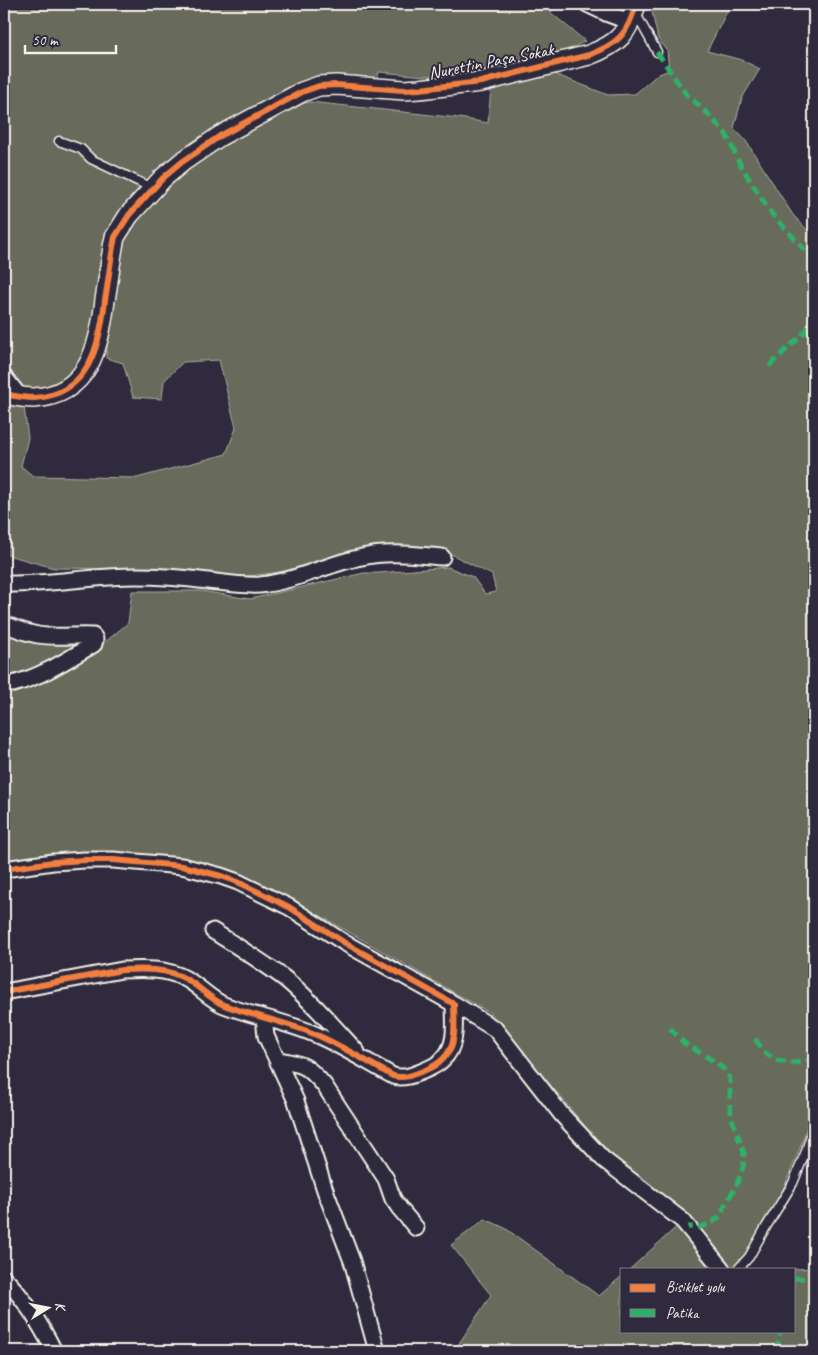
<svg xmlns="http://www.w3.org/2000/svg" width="818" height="1355" viewBox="0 0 818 1355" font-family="Caveat,sans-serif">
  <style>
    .green { fill: #686a5c; stroke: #aeaea2 }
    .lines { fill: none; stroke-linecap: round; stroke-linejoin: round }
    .service-casing { stroke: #f4f1e8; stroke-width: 11 }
    .minor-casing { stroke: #f4f1e8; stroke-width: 19 }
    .tertiary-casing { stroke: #f4f1e8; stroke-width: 22 }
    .service { stroke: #2f2a3d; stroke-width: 8 }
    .minor { stroke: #2f2a3d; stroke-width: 15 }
    .tertiary { stroke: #2f2a3d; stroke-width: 19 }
    .quiet { stroke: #2db169; stroke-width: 5; stroke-dasharray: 10 5; stroke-linecap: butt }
    .cycleway-casing { stroke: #2f2a3d; stroke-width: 9 }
    .cycleway { stroke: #f27e40; stroke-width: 6 }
    .labels { text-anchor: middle; stroke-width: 4; stroke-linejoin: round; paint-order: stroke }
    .street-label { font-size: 18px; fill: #f4f1e8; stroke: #2f2a3d }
  </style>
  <rect width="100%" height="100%" fill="#2f2a3d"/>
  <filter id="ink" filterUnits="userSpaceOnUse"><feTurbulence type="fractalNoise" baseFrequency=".02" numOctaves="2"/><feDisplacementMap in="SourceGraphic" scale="10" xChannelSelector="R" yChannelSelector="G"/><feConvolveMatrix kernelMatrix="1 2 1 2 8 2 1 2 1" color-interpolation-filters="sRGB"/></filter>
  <g filter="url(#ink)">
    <!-- green -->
    <path class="green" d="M4,4H563L550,12L585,41L558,56L504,69L426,76L379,72L377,80L313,79L293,86L260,107L107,237L99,270L93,325L81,361L71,374L58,384L44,387L25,388L4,369Z
      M653,4H731L707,51L742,60L760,69L742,98L734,128L746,141L793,215L814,237V1102L803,1140L783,1190L753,1243L738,1263L730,1268L700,1236L609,1155L490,1013L312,911L229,872L4,862V691H13L35,682L98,648L128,623L132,591H201L250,599L364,573H379L448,567L473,577L485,594L496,592L492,575L449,553L413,546L359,549L295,570L241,577L195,572L136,569L54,568L4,554V403L24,406L28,438L21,466L33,476L137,478L226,454L236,428L219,360L183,362L164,381L162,399L133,397L123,363L106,358L113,286L121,243L133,222L160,189L191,165L289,106L310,102L459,118L488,123L491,88L552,73L608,95L635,94L657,75L669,70L667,50L658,39L652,12Z
      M4,629L82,639L83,646L17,678L4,680Z
      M485,1219L505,1228L599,1296L622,1276V1331H794V1269L814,1268V1351H454L491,1295L451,1245Z
      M683,1221L722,1269H630Z"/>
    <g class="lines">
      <defs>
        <path id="service" d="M636,14L657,52
          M59,141L81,149L91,159L152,188
          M738,1269L749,1257L766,1227L793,1183L806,1151L814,1125"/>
        <path id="minor" d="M587,4L606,13L630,22
          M4,377L20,397
          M4,584C48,585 92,576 136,576C160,576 184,578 208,581C225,583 243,586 260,585C297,581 327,564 362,557C388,551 416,555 442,557
          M4,624C14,628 26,633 38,635C56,638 75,635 93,636L95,639L94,644C67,660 43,676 13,684
          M4,869L53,862L85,860H113L182,866L221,876L238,882L289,907L345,943L454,1004C454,1022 458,1045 443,1059C438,1065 430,1068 423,1071C413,1075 404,1079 393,1076C369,1063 344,1047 319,1036C289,1022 255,1017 224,1005C210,999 199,986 186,979C167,968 143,969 122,970L4,992
          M213,931C237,946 261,961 284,978C310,999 334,1027 357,1052
          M454,1004L495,1029L562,1115L603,1159L683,1221L722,1269
          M264,1018L266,1036L296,1101L325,1190L352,1261L377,1351
          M278,1060C303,1064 307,1065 324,1085L386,1179L393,1199L400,1209L416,1228
          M4,1278C25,1299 41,1325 54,1351"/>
        <path id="tertiary" d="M4,394C14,396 24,398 34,398C89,395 100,345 105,300C108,283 110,265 113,247L115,237L129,215L163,178L182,162L220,136L302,92L319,86L336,85L404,90L419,89L481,82L589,55C618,44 628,34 636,4"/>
      </defs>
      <!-- service casing -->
      <use href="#service" class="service-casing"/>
      <!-- minor casing -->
      <use href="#minor" class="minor-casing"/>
      <!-- tertiary casing -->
      <use href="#tertiary" class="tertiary-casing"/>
      <!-- service -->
      <use href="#service" class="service"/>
      <!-- minor -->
      <use href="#minor" class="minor"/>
      <!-- tertiary -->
      <use href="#tertiary" class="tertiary"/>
      <!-- quiet -->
      <path class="quiet" d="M657,52L686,94L705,111L726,134L741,166L771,213L814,260
        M769,366L804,333L814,319
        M670,1028L684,1043L712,1060L725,1070L730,1078V1106L732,1119L744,1153L743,1167L737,1184L718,1218L712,1223L701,1227H688
        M755,1039C759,1044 763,1051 768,1055C781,1065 800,1065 814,1058
        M794,1278L814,1279
        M777,1351L780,1331"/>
      <defs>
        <path id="cycleway" d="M4,394C14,396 24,398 34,398C89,395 100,345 105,300C108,283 110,265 113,247L115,237L129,215L163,178L182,162L220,136L302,92L319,86L336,85L404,90L419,89L481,82L589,55C618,44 628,34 636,4
          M4,869L53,862L85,860H113L182,866L221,876L238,882L289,907L345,943L454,1004C454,1022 458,1045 443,1059C438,1065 430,1068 423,1071C413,1075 404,1079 393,1076C369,1063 344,1047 319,1036C289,1022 255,1017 224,1005C210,999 199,986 186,979C167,968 143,969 122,970L4,992"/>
      </defs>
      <!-- cycleway casing -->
      <use href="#cycleway" class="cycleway-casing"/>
      <!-- cycleway -->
      <use href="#cycleway" class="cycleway"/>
    </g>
  </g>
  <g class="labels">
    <!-- street labels -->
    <g class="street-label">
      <text transform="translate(491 61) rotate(-11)" y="6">Nurettin Paşa Sokak</text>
    </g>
  </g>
  <!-- margin -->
  <rect width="818" height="1355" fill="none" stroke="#2f2a3d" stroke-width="20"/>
  <rect x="10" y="10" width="798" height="1335" fill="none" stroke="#f4f1e8" stroke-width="2" filter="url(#ink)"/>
  <!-- legend -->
  <rect x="620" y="1268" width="175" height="65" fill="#2f2a3d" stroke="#7e7a81"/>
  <rect x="630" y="1284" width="25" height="8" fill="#f27e40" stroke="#7e7a81"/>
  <text x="666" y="1292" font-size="15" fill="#f4f1e8">Bisiklet yolu</text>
  <rect x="630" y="1309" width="25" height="8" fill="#2db169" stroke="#7e7a81"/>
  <text x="666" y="1318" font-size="15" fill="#f4f1e8">Patika</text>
  <!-- north arrow -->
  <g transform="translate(48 1308) rotate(80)" stroke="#2f2a3d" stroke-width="4" paint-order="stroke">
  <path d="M0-4L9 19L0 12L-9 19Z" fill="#f4f1e8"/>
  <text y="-8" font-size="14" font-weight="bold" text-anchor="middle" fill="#f4f1e8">K</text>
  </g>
  <!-- scale -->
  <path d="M25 45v8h91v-8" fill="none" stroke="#f4f1e8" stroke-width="2.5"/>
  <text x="32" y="45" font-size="15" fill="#f4f1e8" stroke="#2f2a3d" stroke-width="4" paint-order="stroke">50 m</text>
</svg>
